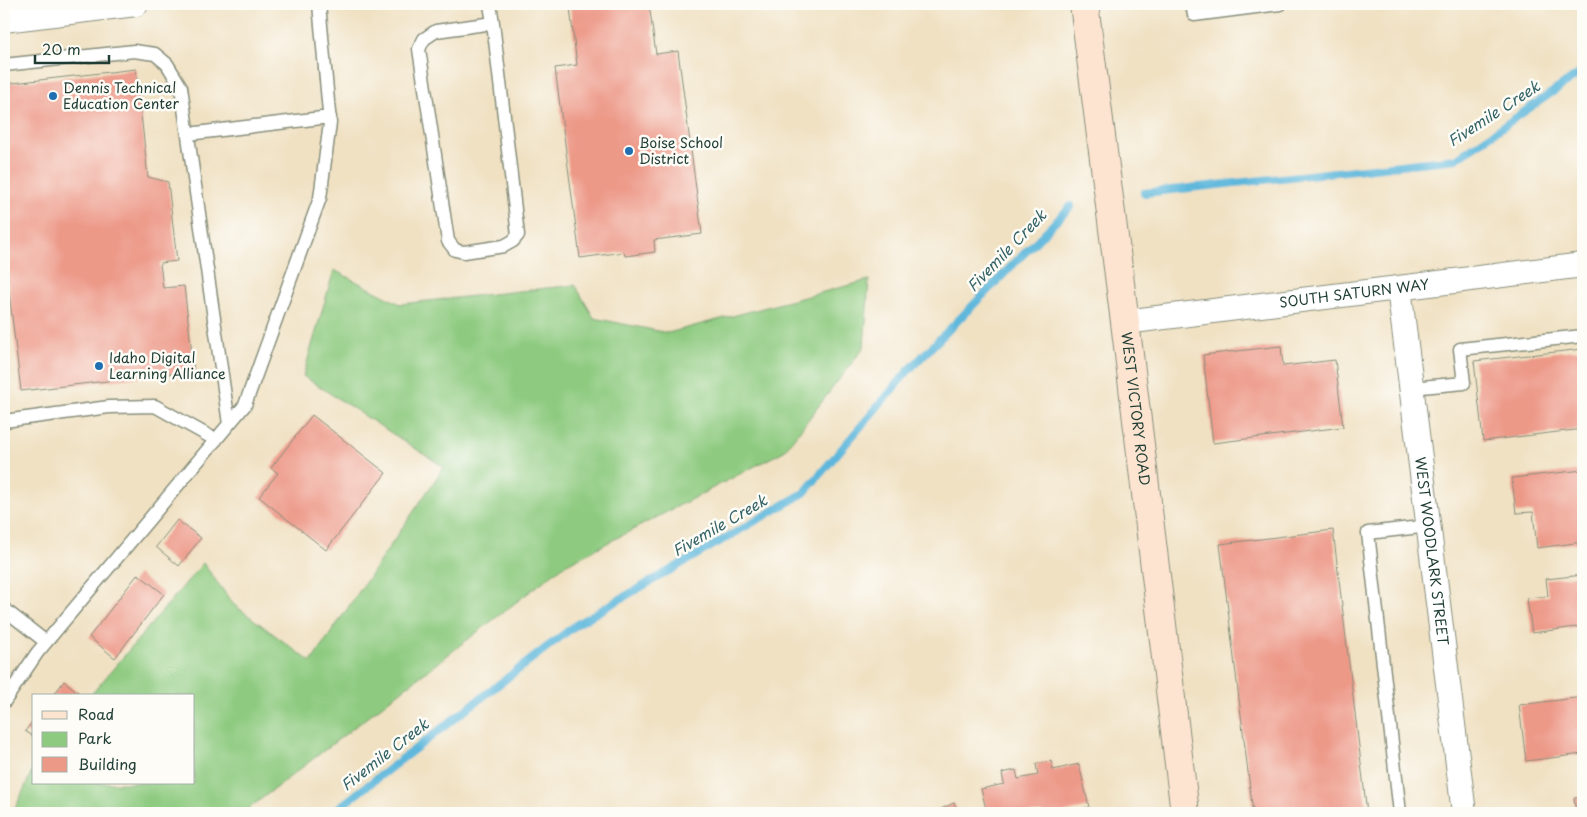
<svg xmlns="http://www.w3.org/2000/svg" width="1587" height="817" viewBox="0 0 1587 817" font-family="'Playpen Sans',sans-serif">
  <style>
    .green { fill: #8ecb80; stroke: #56845a }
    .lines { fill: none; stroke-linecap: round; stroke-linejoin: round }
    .stream { stroke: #5fb8dc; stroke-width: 8 }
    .building { fill: #ed9988 }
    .service-casing { stroke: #888f7c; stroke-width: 15 }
    .minor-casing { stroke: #888f7c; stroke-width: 26 }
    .secondary-casing { stroke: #888f7c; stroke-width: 30 }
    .service { stroke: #fff; stroke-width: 12 }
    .minor { stroke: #fff; stroke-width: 24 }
    .secondary { stroke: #fde4d0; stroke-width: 28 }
    .poi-dot { fill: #1f6fb2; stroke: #fdfcf7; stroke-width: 2 }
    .labels { text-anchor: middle; stroke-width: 5; stroke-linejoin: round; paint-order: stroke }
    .poi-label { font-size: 14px; fill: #1f3d34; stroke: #fdfcf7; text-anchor: start }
    .street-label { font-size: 14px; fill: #1f3d34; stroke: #fdfcf7 }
    .water-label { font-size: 15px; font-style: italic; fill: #326266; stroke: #fdfcf7 }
  </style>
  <rect width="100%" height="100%" fill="#fdfcf7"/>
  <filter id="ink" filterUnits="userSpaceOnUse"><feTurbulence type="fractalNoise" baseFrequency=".02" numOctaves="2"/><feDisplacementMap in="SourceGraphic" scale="10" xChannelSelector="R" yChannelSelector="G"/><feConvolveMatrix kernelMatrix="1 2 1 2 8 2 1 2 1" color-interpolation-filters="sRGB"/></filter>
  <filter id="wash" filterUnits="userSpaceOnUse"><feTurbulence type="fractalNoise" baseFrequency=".0096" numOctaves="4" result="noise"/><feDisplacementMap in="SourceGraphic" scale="20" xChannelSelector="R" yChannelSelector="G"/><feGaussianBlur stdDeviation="1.12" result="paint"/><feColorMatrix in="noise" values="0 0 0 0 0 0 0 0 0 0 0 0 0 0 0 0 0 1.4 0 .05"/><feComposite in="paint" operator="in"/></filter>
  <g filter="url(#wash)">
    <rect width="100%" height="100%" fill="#f0e1c3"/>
    <!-- green -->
    <path class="green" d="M334,270L400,304L575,285L594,318L668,333L869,280L864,347L784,451L563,566L243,813H13L34,767V783H194V696H90L203,563L233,604L311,662L444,467L303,376Z"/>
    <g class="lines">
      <!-- stream -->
      <path class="stream" d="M1144,193L1456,159L1583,71
        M332,813L577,624L804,493L908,371L1071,206"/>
    </g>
    <g id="blocks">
      <!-- building -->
      <path class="building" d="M602,4H649L656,54L678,51L702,234L654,240L655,252L625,256L624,252L580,258L555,68L577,65L570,8Z
        M136,69L148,177L168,182L177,261L160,263L163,288L184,286L194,371L21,391L8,284L4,285V84Z
        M1281,346L1283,366L1335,360L1343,427L1213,443L1203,355Z
        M1583,349V429L1483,441L1474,361Z
        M312,415L386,473L326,550L259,497L278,473L271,468Z
        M1583,470V542L1537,548L1533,512L1516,513L1512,478Z
        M177,520L201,538L179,566L156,547Z
        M1333,530L1367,813H1253L1220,544Z
        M138,574L164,594L115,658L89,637Z
        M1583,575V626L1532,633L1527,598L1548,596L1546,579Z
        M64,681L83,696H53Z
        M1583,697V754L1526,761L1519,705Z
        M34,720V737L25,731Z
        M1051,761L1053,770L1079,764L1089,807L1064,813H987L981,789L1004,784L1002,773L1016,770L1018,779L1038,775L1036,764Z
        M1583,797V813H1576L1574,798Z
        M954,803L959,813H932Z"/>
    </g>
  </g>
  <g filter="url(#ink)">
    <use href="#blocks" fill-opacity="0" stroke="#888f7c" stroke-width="1"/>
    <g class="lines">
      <defs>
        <path id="service" d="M490,4L493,23L518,235L513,241L504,246L464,252L455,250L448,241L419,49L424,39L436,31L493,23
          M1192,4L1194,15L1280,4
          M4,65L134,51L155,54L167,64L181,87L229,424
          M188,134L330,117
          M1411,388L1464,383L1460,349L1583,336
          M4,421L109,407L155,406L216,440
          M4,609L46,642
          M4,702L37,653L245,405L320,198L330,123L319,4
          M1400,813L1368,533L1429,526"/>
        <g id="minor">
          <path d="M4,20L136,4"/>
          <path id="s1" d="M1399,288L1464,813"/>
          <path id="s2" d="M1125,322L1583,265"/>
        </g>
        <g id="secondary">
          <path id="s3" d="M1084,4L1125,322L1185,813"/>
        </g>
      </defs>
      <!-- service casing -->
      <use href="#service" class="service-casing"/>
      <!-- minor casing -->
      <use href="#minor" class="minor-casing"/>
      <!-- secondary casing -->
      <use href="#secondary" class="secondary-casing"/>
      <!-- service -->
      <use href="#service" class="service"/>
      <!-- minor -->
      <use href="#minor" class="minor"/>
      <!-- secondary -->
      <use href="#secondary" class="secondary"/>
    </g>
  </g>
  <!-- markers -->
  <g class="poi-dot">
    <circle cx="53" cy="96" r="5"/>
    <circle cx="629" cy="151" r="5"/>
    <circle cx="99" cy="366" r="5"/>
  </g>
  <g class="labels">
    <!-- poi labels -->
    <g class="poi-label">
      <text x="63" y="93">Dennis Technical<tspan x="63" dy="16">Education Center</tspan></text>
      <text x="639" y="148">Boise School<tspan x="639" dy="16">District</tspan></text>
      <text x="109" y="363">Idaho Digital<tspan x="109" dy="16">Learning Alliance</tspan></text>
    </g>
    <!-- street labels -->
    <g class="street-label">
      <text dy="5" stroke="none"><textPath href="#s2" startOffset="231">SOUTH SATURN WAY</textPath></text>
      <text dy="5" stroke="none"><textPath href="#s3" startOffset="408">WEST VICTORY ROAD</textPath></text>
      <text dy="5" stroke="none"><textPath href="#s1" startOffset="265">WEST WOODLARK STREET</textPath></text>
    </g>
    <!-- water labels -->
    <g class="water-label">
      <text transform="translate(1494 114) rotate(-33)" y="5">Fivemile Creek</text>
      <text transform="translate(1007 251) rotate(-46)" y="5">Fivemile Creek</text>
      <text transform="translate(720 526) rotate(-30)" y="5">Fivemile Creek</text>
      <text transform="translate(385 755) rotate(-38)" y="5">Fivemile Creek</text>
    </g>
  </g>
  <!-- margin -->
  <rect width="1587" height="817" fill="none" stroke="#fdfcf7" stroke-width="20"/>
  <!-- legend -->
  <rect x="32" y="694" width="162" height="90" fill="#fdfcf7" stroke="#a4b0a9"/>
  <rect x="42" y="711" width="25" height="8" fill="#fde4d0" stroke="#a4b0a9"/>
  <text x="78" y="720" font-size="15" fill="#1f3d34">Road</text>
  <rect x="42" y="732" width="25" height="15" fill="#8ecb80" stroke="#a4b0a9"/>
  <text x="78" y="744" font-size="15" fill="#1f3d34">Park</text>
  <rect x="42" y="757" width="25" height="15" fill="#ed9988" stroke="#a4b0a9"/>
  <text x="78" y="770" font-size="15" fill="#1f3d34">Building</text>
  <!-- scale -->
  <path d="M35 55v8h74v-8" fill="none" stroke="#1f3d34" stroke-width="2.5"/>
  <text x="42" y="55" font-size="15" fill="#1f3d34" stroke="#fdfcf7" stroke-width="4" paint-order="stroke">20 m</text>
</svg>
